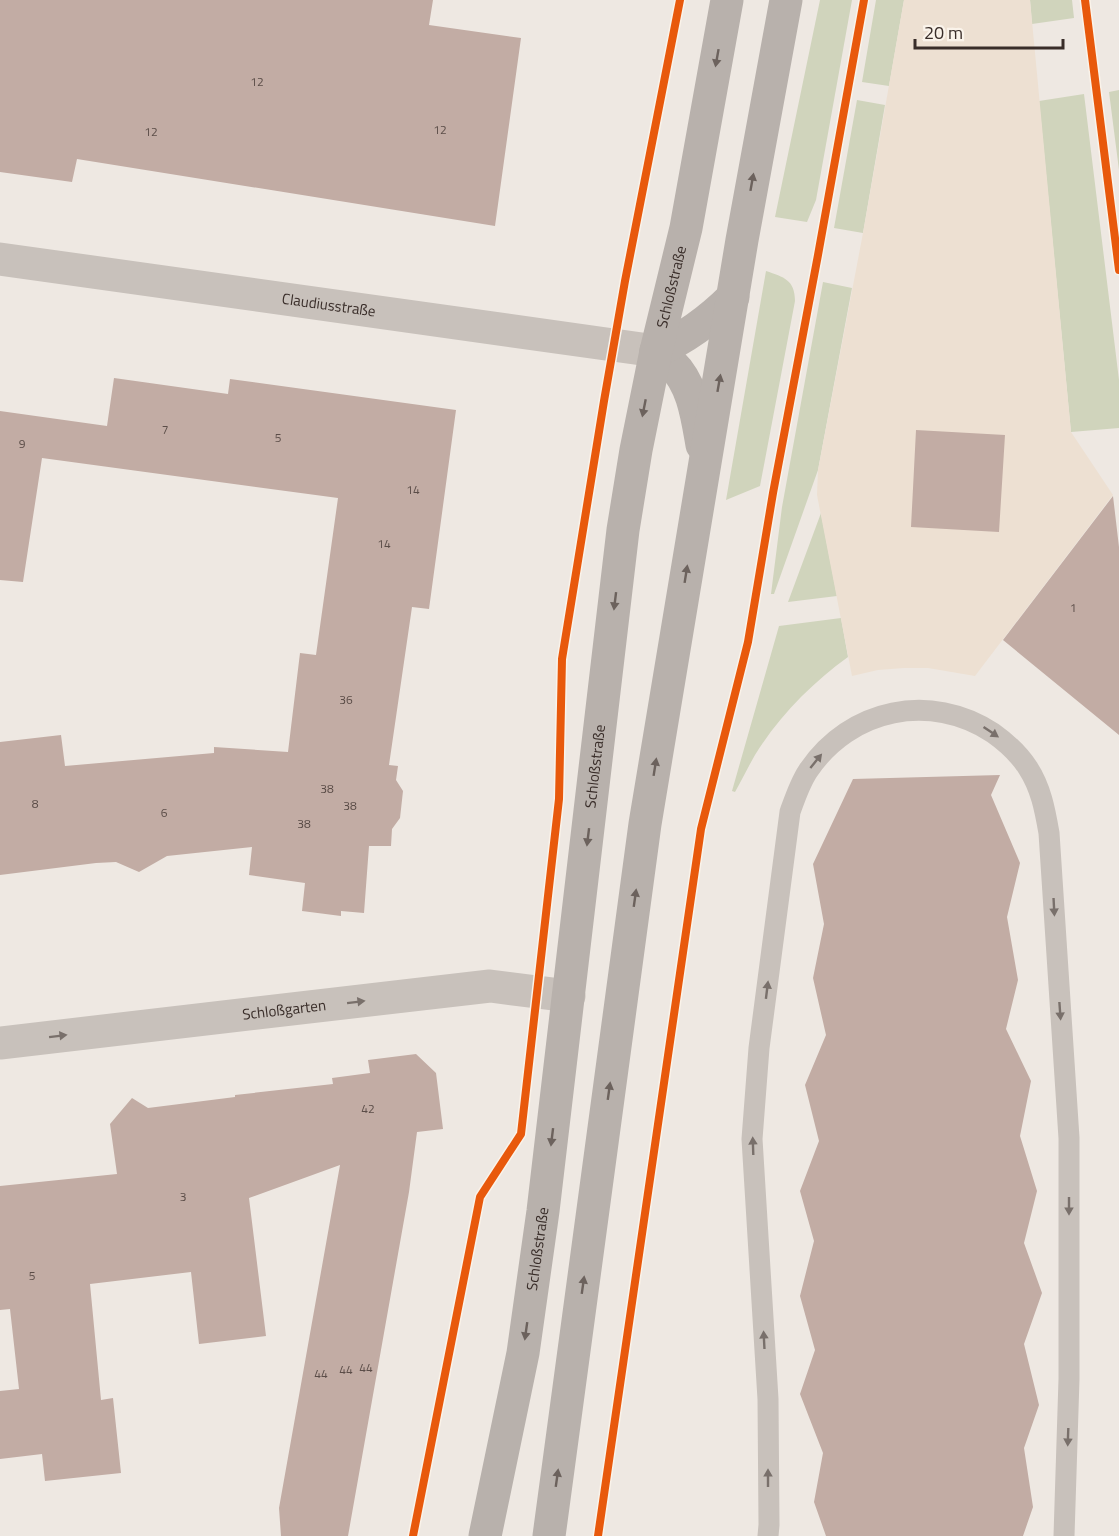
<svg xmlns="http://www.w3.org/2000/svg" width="1119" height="1536" viewBox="0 0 1119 1536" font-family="'Titillium Web',sans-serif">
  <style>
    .green { fill: #d0d4bc }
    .plaza { fill: #ede0d2 }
    .building { fill: #c2aca4 }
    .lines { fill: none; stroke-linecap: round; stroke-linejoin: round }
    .service { stroke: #c8c1bb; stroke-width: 21 }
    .minor { stroke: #c8c1bb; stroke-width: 33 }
    .tertiary { stroke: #c8c1bb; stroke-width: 33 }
    .secondary { stroke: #b8b1ac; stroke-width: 33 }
    .cycleway-casing { stroke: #faf3ea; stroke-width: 11 }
    .cycleway { stroke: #e8590c; stroke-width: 8 }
    .oneway { fill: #6c625d }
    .oneway2 { fill: #79706b }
    .labels { text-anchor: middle; stroke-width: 6; stroke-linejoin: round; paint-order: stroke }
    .number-label { font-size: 12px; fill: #5b4d48 }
    .street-label { font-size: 15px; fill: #392d29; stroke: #faf3ea }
  </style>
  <rect width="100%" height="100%" fill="#eee8e2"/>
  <!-- green -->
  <path class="green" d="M820,0H852L816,200L807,222L775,217Z
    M876,0H904L889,86L862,82Z
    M1030,0H1072L1074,18L1032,24Z
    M1119,90V170L1109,92Z
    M1084,94L1119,380V428L1071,432L1039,101Z
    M857,100L885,105L863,233L834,228Z
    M766,271C784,277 795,280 795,301L760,486L726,500Z
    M823,282L852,288L818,470L774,594H771L782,507Z
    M821,513L837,596L788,602Z
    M841,618L848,657C812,683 779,716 755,755C748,767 742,780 735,792L732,791L779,626Z"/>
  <!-- plaza -->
  <path class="plaza" d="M904,0H1030L1071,432L1113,495L975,676L928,668H904L878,670L852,676L817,495L818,470L863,233Z"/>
  <!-- building -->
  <path class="building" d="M0,0H433L429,25L521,38L495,226L77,159L72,182L0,172Z
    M114,378L228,394L230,379L456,410L429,609L412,607L389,765L398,766L396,780L403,791L400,818L392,829L391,846H369L364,913L341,911V916L302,911L305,883L249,875L252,847L167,856L139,872L116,862L96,863L0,875V742L61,735L65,766L214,753V747L288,752L300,653L316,655L338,498L42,458L23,582L0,580V411L107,426Z
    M916,430L1005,435L999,532L911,527Z
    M1113,496L1119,547V735L1003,640Z
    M1000,775L991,795L1020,863L1007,917L1018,980L1006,1029L1031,1081L1020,1136L1037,1191L1024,1243L1042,1293L1024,1344L1039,1405L1024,1448L1033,1507L1023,1536H826L814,1502L823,1453L800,1394L815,1350L800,1296L814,1241L800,1191L819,1141L805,1085L826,1035L813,978L824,924L813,864L853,779Z
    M416,1054L436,1073L443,1129L417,1132L409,1192L348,1536H281L279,1508L340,1165L249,1198L266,1336L199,1344L191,1272L90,1284L101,1400L113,1398L121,1473L45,1481L42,1454L0,1459V1391L19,1389L10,1309L0,1310V1186L117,1174L110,1124L132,1098L148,1108L235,1097V1095L333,1084L332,1078L370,1073L368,1060Z"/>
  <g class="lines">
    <!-- service -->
    <path class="service" d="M768,1536L769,1525L768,1399L752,1139L759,1048L790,812C795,798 800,783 808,771C850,708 931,692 993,733C1007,743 1019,754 1028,768C1041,788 1045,810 1049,833L1069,1138V1379L1064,1536"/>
    <!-- minor -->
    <path class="minor" id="s1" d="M0,1043L490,986L569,996"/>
    <!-- tertiary -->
    <path class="tertiary" id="s2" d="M0,259L656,351"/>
    <!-- secondary -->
    <g class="secondary">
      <path d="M656,351C661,355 666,358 671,363C693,384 697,416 702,445"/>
      <path d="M656,351C686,338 710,320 733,297"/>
      <path id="s3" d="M485,1536L523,1353L543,1211L623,530L636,450L656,351L686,228L727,0"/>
      <path d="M549,1536L645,824L742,240L786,0"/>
    </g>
    <defs>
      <path id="cycleway" d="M1085,0L1119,270
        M413,1536L480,1197L521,1134L559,799L562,659L604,401L625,281L680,0
        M598,1536L701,829L748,642L773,493L818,255L864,0"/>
    </defs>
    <!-- cycleway casing -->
    <use href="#cycleway" class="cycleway-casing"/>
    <!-- cycleway -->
    <use href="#cycleway" class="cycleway"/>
  </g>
  <!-- one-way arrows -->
  <defs><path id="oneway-solid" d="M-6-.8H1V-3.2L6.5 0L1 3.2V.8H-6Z" transform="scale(1.5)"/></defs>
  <g class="oneway">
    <use href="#oneway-solid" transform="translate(717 58) rotate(100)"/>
    <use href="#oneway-solid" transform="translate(752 182) rotate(-80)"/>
    <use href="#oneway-solid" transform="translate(719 383) rotate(-80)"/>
    <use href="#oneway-solid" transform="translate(644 408) rotate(101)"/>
    <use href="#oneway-solid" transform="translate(686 574) rotate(-81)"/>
    <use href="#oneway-solid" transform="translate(615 601) rotate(97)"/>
    <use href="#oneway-solid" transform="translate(655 767) rotate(-81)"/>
    <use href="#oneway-solid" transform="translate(588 837) rotate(97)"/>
    <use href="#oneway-solid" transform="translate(635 898) rotate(-82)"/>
    <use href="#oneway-solid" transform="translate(609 1091) rotate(-82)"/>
    <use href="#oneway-solid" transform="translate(552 1137) rotate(97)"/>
    <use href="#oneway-solid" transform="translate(583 1285) rotate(-82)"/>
    <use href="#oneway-solid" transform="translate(526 1331) rotate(98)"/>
    <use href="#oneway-solid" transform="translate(557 1478) rotate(-82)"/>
  </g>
  <g class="oneway2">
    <use href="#oneway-solid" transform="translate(991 732) rotate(34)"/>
    <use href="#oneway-solid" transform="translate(816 761) rotate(-51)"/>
    <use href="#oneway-solid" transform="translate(1054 907) rotate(87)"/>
    <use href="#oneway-solid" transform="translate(767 990) rotate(-83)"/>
    <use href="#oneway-solid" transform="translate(356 1002) rotate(-7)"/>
    <use href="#oneway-solid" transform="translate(1060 1011) rotate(86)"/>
    <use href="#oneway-solid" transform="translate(58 1036) rotate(-7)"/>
    <use href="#oneway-solid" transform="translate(753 1146) rotate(-92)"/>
    <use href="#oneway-solid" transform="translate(1069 1206) rotate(90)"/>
    <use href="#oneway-solid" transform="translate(764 1340) rotate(-93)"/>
    <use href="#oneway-solid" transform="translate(1068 1437) rotate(92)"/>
    <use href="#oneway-solid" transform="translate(768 1478) rotate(-90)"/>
  </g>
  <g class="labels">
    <!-- number labels -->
    <g class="number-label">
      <text x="257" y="86">12</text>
      <text x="440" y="134">12</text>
      <text x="151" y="136">12</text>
      <text x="165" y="434">7</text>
      <text x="278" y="442">5</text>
      <text x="22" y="448">9</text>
      <text x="413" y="494">14</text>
      <text x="384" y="548">14</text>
      <text x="1073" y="612">1</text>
      <text x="346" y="704">36</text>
      <text x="327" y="793">38</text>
      <text x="35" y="808">8</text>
      <text x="350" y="810">38</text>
      <text x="164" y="817">6</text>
      <text x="304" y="828">38</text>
      <text x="368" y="1113">42</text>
      <text x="183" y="1201">3</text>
      <text x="32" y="1280">5</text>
      <text x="366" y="1372">44</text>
      <text x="346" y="1374">44</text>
      <text x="321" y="1378">44</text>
    </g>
    <!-- street labels -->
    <g class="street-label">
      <text dy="5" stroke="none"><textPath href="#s3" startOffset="1264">Schloßstraße</textPath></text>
      <text dy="5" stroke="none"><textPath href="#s2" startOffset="332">Claudiusstraße</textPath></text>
      <text dy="5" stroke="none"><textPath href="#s3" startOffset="778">Schloßstraße</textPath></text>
      <text dy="5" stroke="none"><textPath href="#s1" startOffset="286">Schloßgarten</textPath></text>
      <text dy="5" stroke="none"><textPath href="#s3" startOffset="292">Schloßstraße</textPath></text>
    </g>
  </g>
  <!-- scale -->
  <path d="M915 39v9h148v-9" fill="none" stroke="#392d29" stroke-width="3"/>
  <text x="924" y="39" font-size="18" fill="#392d29" stroke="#faf3ea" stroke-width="4.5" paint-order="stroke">20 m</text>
</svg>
